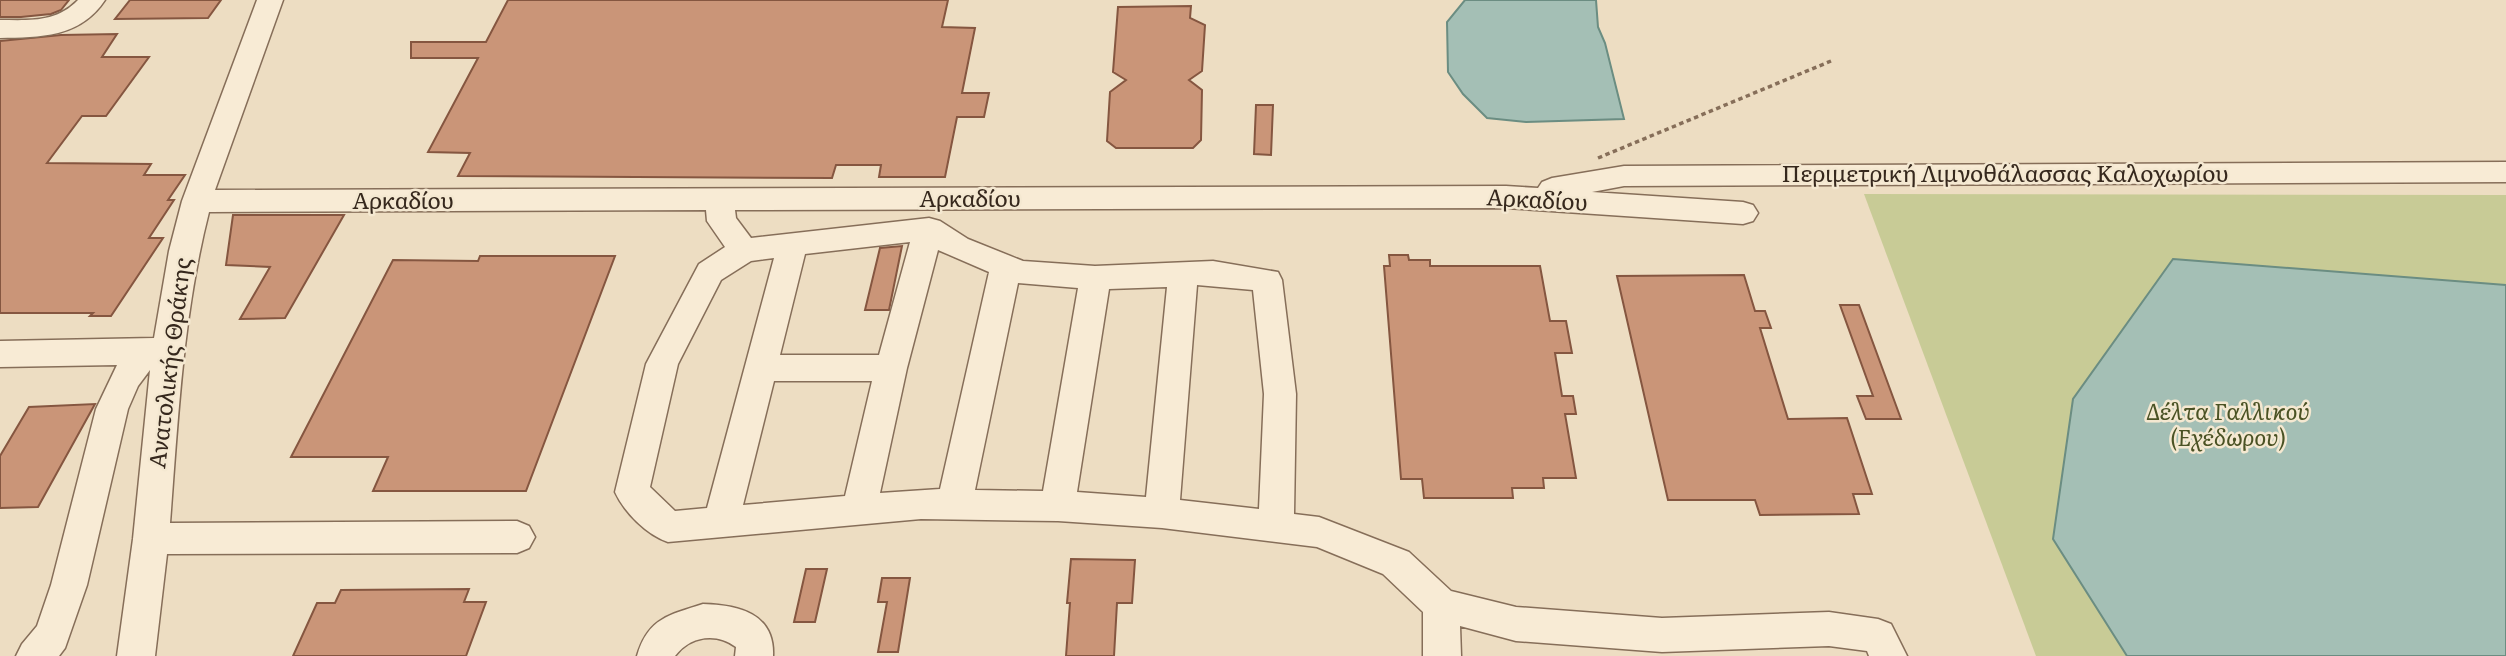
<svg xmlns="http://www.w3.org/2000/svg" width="2506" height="656" viewBox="0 0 2506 656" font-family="Literata,serif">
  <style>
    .green { fill: #c8cb96 }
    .water { fill: #a4bfb5; stroke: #6b8d82; stroke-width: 2 }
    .building { fill: #ca9578; stroke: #855640; stroke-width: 2 }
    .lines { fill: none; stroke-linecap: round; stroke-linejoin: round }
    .minor-casing { stroke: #866e59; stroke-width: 3 }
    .path { stroke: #866e59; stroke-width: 3.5; stroke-dasharray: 4.5 3.5; stroke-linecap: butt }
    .minor { fill: #f8ebd5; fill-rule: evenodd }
    .labels { text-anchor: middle; stroke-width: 5; stroke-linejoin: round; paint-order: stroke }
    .street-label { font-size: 23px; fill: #36281d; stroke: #f4e8d1 }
    .park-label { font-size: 23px; font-style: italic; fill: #4a5224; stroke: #f4e8d1 }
  </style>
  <rect width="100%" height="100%" fill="#edddc2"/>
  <!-- green -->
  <path class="green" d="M1864,194L2506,195V656H2036Z"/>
  <!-- water -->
  <path class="water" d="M1465,0H1596L1598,27L1605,43L1624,119L1526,122L1487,118L1463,94L1448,72L1447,22Z
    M2173,259L2506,285V656H2127L2053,539L2073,399Z"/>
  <!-- building -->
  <path class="building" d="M0,0H69L61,10L51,14L21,17H0Z
    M130,0H221L208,18L115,19Z
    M508,0H948L942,27L975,28L962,93H989L984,117H957L945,177H879L881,165H836L832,178L458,176L470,153L428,152L478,58H411V42H486Z
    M1191,6L1190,18L1205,25L1202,71L1189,80L1202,90L1201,140L1193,148H1116L1107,141L1110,92L1126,80L1113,72L1118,7Z
    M117,34L102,57H149L106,116H82L47,163L151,164L144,175H185L168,200H174L149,238H163L111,316H90L93,313H0V41L61,35Z
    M1256,105H1273L1271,155L1254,154Z
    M233,215H344L285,318L240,319L270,267L226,265Z
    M902,246L889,310H865L880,248Z
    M1389,255H1408L1409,260H1430V266H1540L1550,321H1566L1572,353H1555L1562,396H1573L1576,414H1565L1576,478H1543L1544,488H1512L1513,498H1424L1422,479H1401L1384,266H1390Z
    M480,256H615L526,491H373L388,457H291L393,260L478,261Z
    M1744,275L1755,311H1765L1771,328H1760L1788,419L1847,418L1872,494H1853L1859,514L1760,515L1755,500H1668L1617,276Z
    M1840,305H1859L1901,419H1866L1857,396H1873Z
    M95,404L38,507L0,508V456L29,407Z
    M1071,559L1135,560L1132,603H1117L1114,656H1066L1070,603H1067Z
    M806,569H827L815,622H794Z
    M882,578H910L898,652H878L887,602H878Z
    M469,589L464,602H486L466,656H293L317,603H335L341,590Z"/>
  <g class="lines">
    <defs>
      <path id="minor" d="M78,0H105C80,38 40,37 0,38V20C29,20 56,23 78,0Z
        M257,0H283L215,190L1506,186L1538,188L1542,182L1552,178L1624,166L2506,162V182L1624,186L1592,192L1743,202L1753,205L1758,213L1753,221L1743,224L1506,208L735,210L736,218L751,238L929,218L940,221L968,239L1023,261L1095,266L1213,261L1278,272L1282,280L1296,394L1294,514L1319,517L1409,552L1451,591L1516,607L1662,618L1829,612L1878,619L1891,624L1907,656H1869L1867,651L1829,646L1662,652L1516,641L1460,626L1461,656H1423V612L1383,574L1317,547L1162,528L1058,521L921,519L668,542C647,535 624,512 615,492L646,364L699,264L725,247L707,221L706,210L209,212C183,314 178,419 170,523L517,521L529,526L535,537L529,548L517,553L167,554L155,656H117L133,539L150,370L138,386L128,409L87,585L65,648L59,656H16L22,644L37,626L51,585L96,409L117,365L0,367V341L154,338L169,251L182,201ZM910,242L879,355H780L805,254ZM938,250L989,272L940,489L880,493L907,368ZM774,258L707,508L675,511L650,487L678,364L721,280L751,261ZM1018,283L1078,288L1043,491L975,490ZM1197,285L1253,290L1264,394L1259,509L1180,500ZM1167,287L1146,497L1077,492L1109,289ZM774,381H872L845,496L743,505Z
        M703,604C738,605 775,613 773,656H735L736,647C716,632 690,636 675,656H637C648,618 669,615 703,604Z"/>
    </defs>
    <!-- minor casing -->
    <use href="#minor" class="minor-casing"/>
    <!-- path -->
    <path class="path" d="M1598,158L1831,61"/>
    <!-- minor -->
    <use href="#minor" class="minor"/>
  </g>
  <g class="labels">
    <!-- street labels -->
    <g class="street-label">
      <text x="2005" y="182">Περιμετρική Λιμνοθάλασσας Καλοχωρίου</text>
      <text x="970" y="207">Αρκαδίου</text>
      <text transform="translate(1537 200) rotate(3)" y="8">Αρκαδίου</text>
      <text x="403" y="209">Αρκαδίου</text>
      <text transform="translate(170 363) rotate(-83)" y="8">Ανατολικής Θράκης</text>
    </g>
    <!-- park labels -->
    <g class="park-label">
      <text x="2228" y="420">Δέλτα Γαλλικού<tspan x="2228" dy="26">(Εχέδωρου)</tspan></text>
    </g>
  </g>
</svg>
